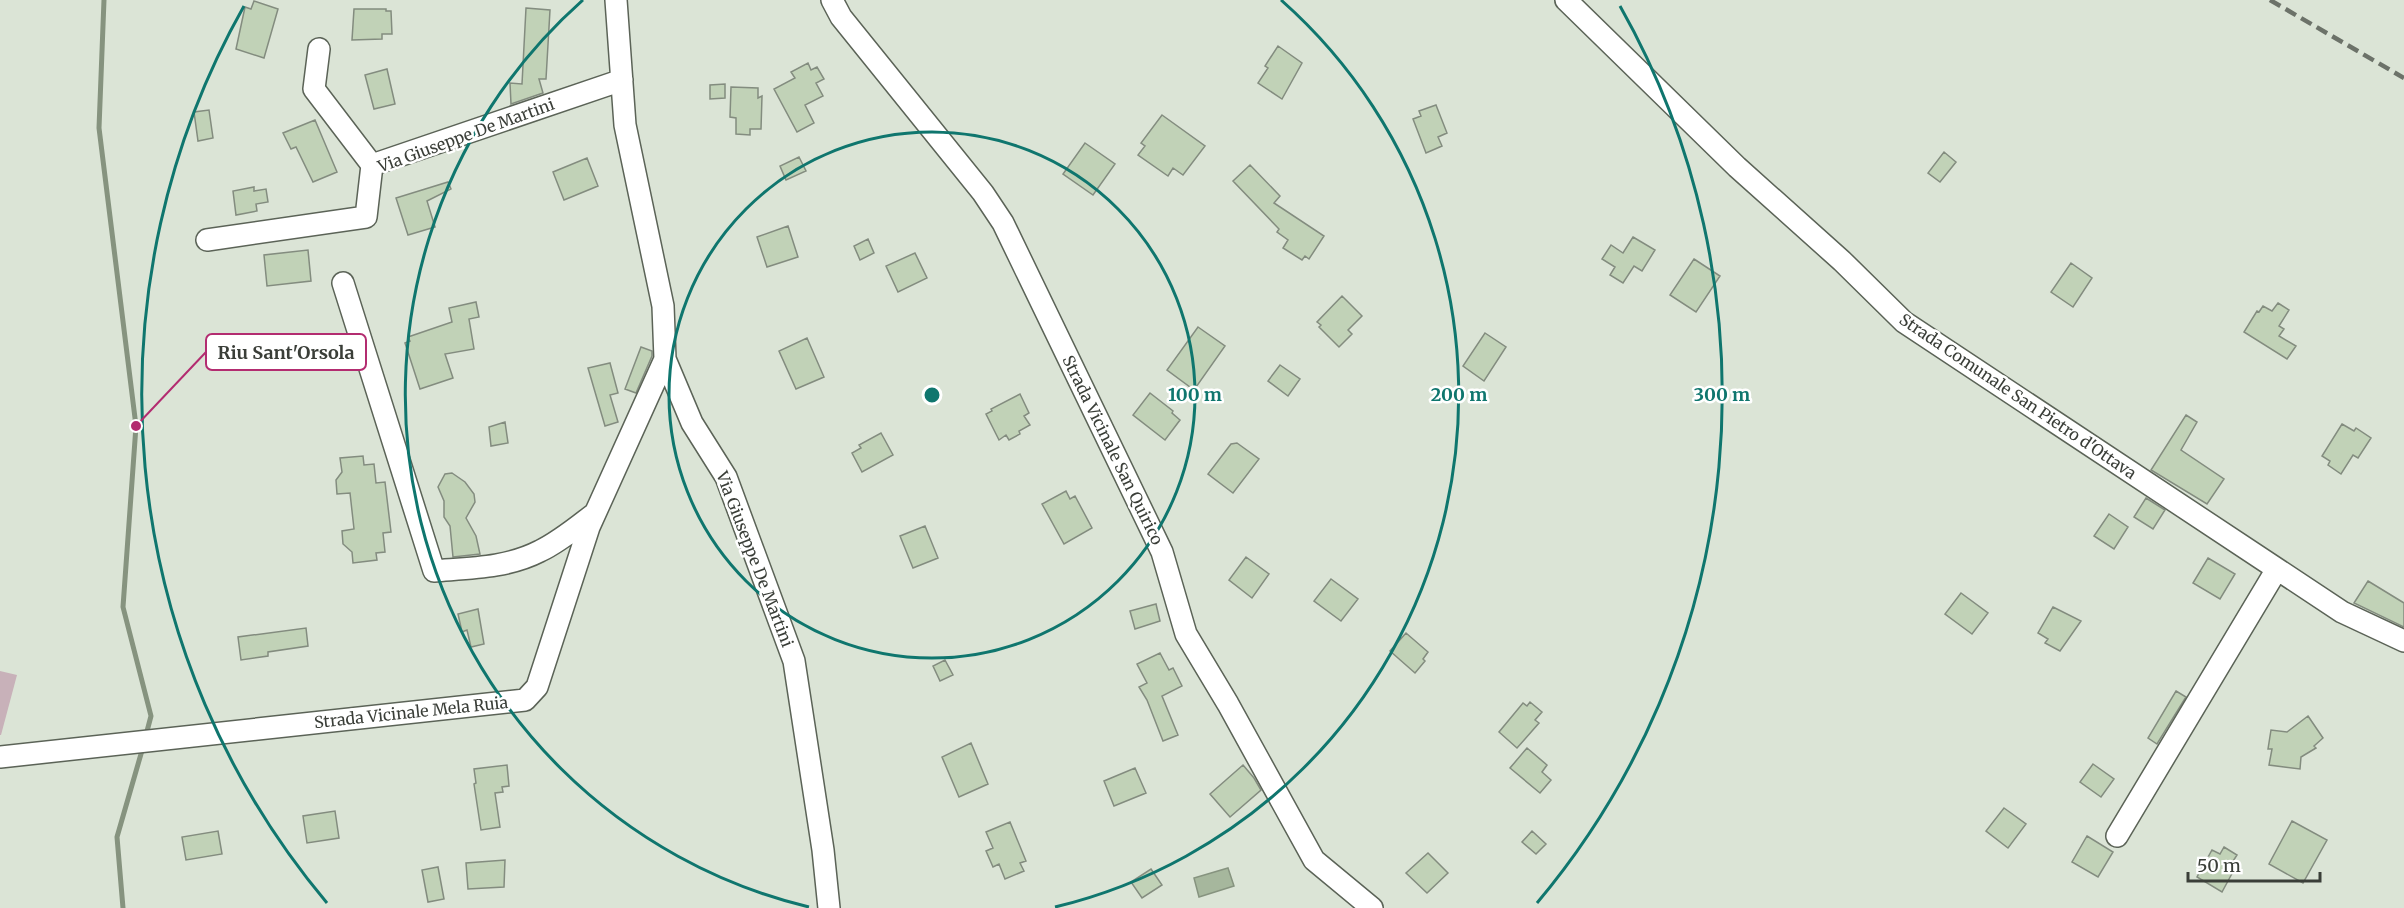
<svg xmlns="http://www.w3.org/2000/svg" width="2404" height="908" viewBox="0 0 2404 908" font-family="Merriweather,serif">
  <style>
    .green { fill: #c8b1b9 }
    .water { fill: #a6b79d; stroke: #86937f; stroke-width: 1.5 }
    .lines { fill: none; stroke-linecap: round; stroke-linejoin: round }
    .stream { stroke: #86937f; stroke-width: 5 }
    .building { fill: #c1d2b7; stroke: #838c7f; stroke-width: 1.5 }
    .minor-casing { stroke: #5b6357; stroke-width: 24 }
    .minor { stroke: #fff; stroke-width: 21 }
    .rail { stroke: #6c7269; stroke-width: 4.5; stroke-dasharray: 12 6; stroke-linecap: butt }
    .ring { fill: none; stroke: #0f766e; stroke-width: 3 }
    .labels { text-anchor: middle; stroke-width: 5; stroke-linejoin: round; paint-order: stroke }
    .street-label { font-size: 16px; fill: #3a3e38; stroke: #fff }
    .centre { fill: #0f766e; stroke: #fff; stroke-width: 3 }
    .ring-label { font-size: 18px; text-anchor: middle; font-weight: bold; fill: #0f766e; stroke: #fff; stroke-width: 5; stroke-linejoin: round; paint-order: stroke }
    .leader { fill: none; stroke: #b32c70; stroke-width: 2 }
    .callout-dot { fill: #b32c70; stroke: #fff; stroke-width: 2 }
    .callout { fill: #fff; stroke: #b32c70; stroke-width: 2 }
    .callout-label { font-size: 18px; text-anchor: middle; font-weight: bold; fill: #3a3e38 }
  </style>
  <rect width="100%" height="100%" fill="#dbe4d6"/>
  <!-- green -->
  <path class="green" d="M0,671L17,675L1,735H0Z"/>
  <!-- water -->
  <path class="water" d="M1228,868L1234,886L1199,897L1194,878Z"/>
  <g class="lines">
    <!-- stream -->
    <path class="stream" d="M104,0L99,128L136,426L123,607L151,716L146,735
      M123,908L117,837L143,747"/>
  </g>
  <!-- building -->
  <path class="building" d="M254,1L278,9L264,58L236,49L245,7L251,9Z
    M526,8L550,10L546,79H539L543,93L511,104L510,83L522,84Z
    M354,9H386V11H391L392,34H382V39L352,40Z
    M1278,46L1302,63L1282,99L1258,83L1268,68L1265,66Z
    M808,63L811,70L817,67L824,79L816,83L823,96L805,105L814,123L797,132L774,89L795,78L791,72Z
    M387,69L395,104L374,109L365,75Z
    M725,84V98L710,99V85Z
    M731,87L758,88V98L762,96L761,129H750V135L736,134V118L730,117Z
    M1436,105L1447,133L1438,137L1442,146L1426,153L1413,119L1421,116L1419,111Z
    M209,110L213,138L198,141L194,112Z
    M1162,115L1205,146L1183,175L1173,168L1168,176L1138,155L1145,146L1141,143Z
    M315,120L337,172L313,182L296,147L291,149L283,133Z
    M1085,143L1115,164L1093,195L1063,174Z
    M1944,152L1956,162L1940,182L1928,173Z
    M799,157L806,171L786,180L780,166Z
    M587,158L598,186L564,200L553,172Z
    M1250,165L1280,196L1274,203L1324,236L1309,259L1305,256L1302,260L1283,248L1288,240L1277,232L1279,229L1233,181Z
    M448,182L451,189L427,201L435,227L408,235L396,198Z
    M254,187V191L266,189L268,202L256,204L257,211L236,215L233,191Z
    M788,226L798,257L767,267L757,237Z
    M1633,237L1655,250L1642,271L1634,266L1623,283L1610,275L1615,267L1602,259L1611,245L1623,253Z
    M868,239L874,253L860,260L854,246Z
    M308,250L311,281L267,286L264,255Z
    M915,253L927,278L898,292L886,266Z
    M1694,259L1720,276L1696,312L1670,295Z
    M2071,263L2092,278L2073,307L2051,292Z
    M1342,296L1362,316L1348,330L1352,334L1339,347L1319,327L1321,325L1317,322Z
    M476,302L479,317L469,319L474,349L445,354L453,378L420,389L405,343L410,341L408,337L452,322L449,308Z
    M2278,303L2289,310L2279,326L2284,329L2279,336L2296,346L2287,359L2244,332L2257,311L2259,312L2263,306L2272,311Z
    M1198,327L1225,346L1194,390L1167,370Z
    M1485,333L1506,347L1484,381L1463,366Z
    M807,338L824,377L796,389L779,351Z
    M641,347L652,351V356L636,393L625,389Z
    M610,363L618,393L610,395L618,422L605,426L588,368Z
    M1280,365L1300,379L1288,396L1268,381Z
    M1150,393L1173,411L1172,413L1180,420L1165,440L1133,415Z
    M1020,394L1029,413L1024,416L1030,425L1019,431L1020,434L1009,440L1006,435L999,440L986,414L992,411L991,409Z
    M2186,415L2197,422L2181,450L2224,479L2207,504L2151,470Z
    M505,422L508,443L491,446L489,427Z
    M2342,424L2354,431L2356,428L2371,438L2358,458L2353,455L2341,474L2328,465L2330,461L2322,456Z
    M881,433L893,455L862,472L852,453L861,448L859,445Z
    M1237,443L1259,459L1233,493L1208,474L1231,444Z
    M363,456L364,465L374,464L376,483L385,482L391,532L383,533L385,552L376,553L377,560L353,563L352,552L343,544L342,531L354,529L350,493L337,494L336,480L342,472L340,458Z
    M452,473L465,482L474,494L475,502L466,518L476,536L480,554L453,557L450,526L444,517V501L438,487L445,474Z
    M1066,491L1070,499L1075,496L1092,528L1064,544L1042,504Z
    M2146,498L2165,510L2153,529L2134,517Z
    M2109,514L2128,527L2114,549L2094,536Z
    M925,526L938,558L913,568L900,536Z
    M1246,557L1269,574L1252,598L1229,580Z
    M2208,558L2235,574L2220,599L2193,583Z
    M1331,579L1358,599L1341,621L1314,601Z
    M2368,581L2404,603V627L2354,603Z
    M1961,593L1988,613L1972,634L1945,614Z
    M1156,604L1160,621L1135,629L1130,611Z
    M2053,607L2081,621L2060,651L2045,643L2048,639L2038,633Z
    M478,609L484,644L471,647L467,630L462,632L458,614Z
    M306,628L308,646L268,652V656L241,660L238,637Z
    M1406,633L1428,652L1423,659L1425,661L1415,673L1390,651Z
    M1160,653L1169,670L1173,668L1182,686L1162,696L1178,735L1163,741L1147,700L1139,687L1147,683L1137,664Z
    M945,660L953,675L940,681L933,666Z
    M2176,691L2186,697L2157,744L2148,738Z
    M1530,702L1542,712L1535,720L1539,723L1517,748L1499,732L1523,703L1527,706Z
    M2308,716L2323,738L2314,746L2316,748L2301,757L2300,769L2269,765L2272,749H2268L2271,730L2287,732Z
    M971,743L988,784L959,797L942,757Z
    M1527,748L1547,765L1542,772L1551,780L1540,793L1510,768Z
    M2093,764L2114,779L2101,797L2080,782Z
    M507,765L509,786L502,787L503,792L495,793L500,827L481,830L474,784L476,783L474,769Z
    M1243,765L1254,778L1261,790L1230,817L1210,794Z
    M1135,768L1146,793L1114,806L1104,781Z
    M2004,808L2026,824L2008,848L1986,831Z
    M335,811L339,838L307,843L303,816Z
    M2292,821L2327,840L2303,883L2269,864Z
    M1010,822L1026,861L1020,863L1024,871L1005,879L999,864L993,867L986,851L993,848L986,832Z
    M218,831L222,854L186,860L182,837Z
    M1532,831L1546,844L1536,854L1522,842Z
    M2087,836L2113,852L2098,877L2072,862Z
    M2224,847L2237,855L2230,866L2235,868L2222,892L2197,877L2212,850L2220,854Z
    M1428,853L1448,873L1427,893L1406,873Z
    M505,860L504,887L468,889L466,863Z
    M438,867L444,899L428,902L422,870Z
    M1151,869L1162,885L1142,898L1131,882Z"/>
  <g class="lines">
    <defs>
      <path id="minor" d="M616,0L625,125L663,306L665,359L692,423L726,477L794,661L823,850L829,908
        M832,0L841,17L983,193L1003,223L1162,552L1186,634L1228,704L1314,860L1372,908
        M1566,0L1737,167L1842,261L1904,322L2342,612L2404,641
        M319,49L314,89L372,165
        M207,240L366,217L372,165L622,80
        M343,283L434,571C470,568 507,568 540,551C559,542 577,527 594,514
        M0,757L525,700L537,687L589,527L665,359
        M2117,836L2277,569"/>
    </defs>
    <!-- minor casing -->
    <use href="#minor" class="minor-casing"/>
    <!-- minor -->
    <use href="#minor" class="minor"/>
    <!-- rail -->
    <path class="rail" d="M2270,0L2404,78"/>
  </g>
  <!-- distance rings -->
  <g class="ring">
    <circle cx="932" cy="395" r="263"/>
    <path d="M809 907A527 527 0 0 1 583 0M1281 0A527 527 0 0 1 1055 907"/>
    <path d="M327 903A790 790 0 0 1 244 6M1620 6A790 790 0 0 1 1537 903"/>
  </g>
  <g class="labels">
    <!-- street labels -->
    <g class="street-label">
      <text transform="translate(466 135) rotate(-20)" y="6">Via Giuseppe De Martini</text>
      <text transform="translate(2018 396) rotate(34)" y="6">Strada Comunale San Pietro d'Ottava</text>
      <text transform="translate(1113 450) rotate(64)" y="6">Strada Vicinale San Quirico</text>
      <text transform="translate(755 559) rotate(69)" y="6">Via Giuseppe De Martini</text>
      <text transform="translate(411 712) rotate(-6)" y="6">Strada Vicinale Mela Ruia</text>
    </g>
  </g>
  <circle cx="932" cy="395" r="9" class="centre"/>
  <g class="ring-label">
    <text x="1195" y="401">100 m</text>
    <text x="1459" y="401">200 m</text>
    <text x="1722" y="401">300 m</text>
  </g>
  <!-- callouts -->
  <path class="leader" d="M136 426L206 352"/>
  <circle class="callout-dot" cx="136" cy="426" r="6"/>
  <rect class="callout" x="206" y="334" width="160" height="36" rx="6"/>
  <g class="callout-label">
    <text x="286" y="359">Riu Sant'Orsola</text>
  </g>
  <!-- scale -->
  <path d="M2188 872v9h132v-9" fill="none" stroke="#3a3e38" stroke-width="3"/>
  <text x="2197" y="872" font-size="18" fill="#3a3e38" stroke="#ffffff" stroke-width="4.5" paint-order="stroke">50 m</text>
</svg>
